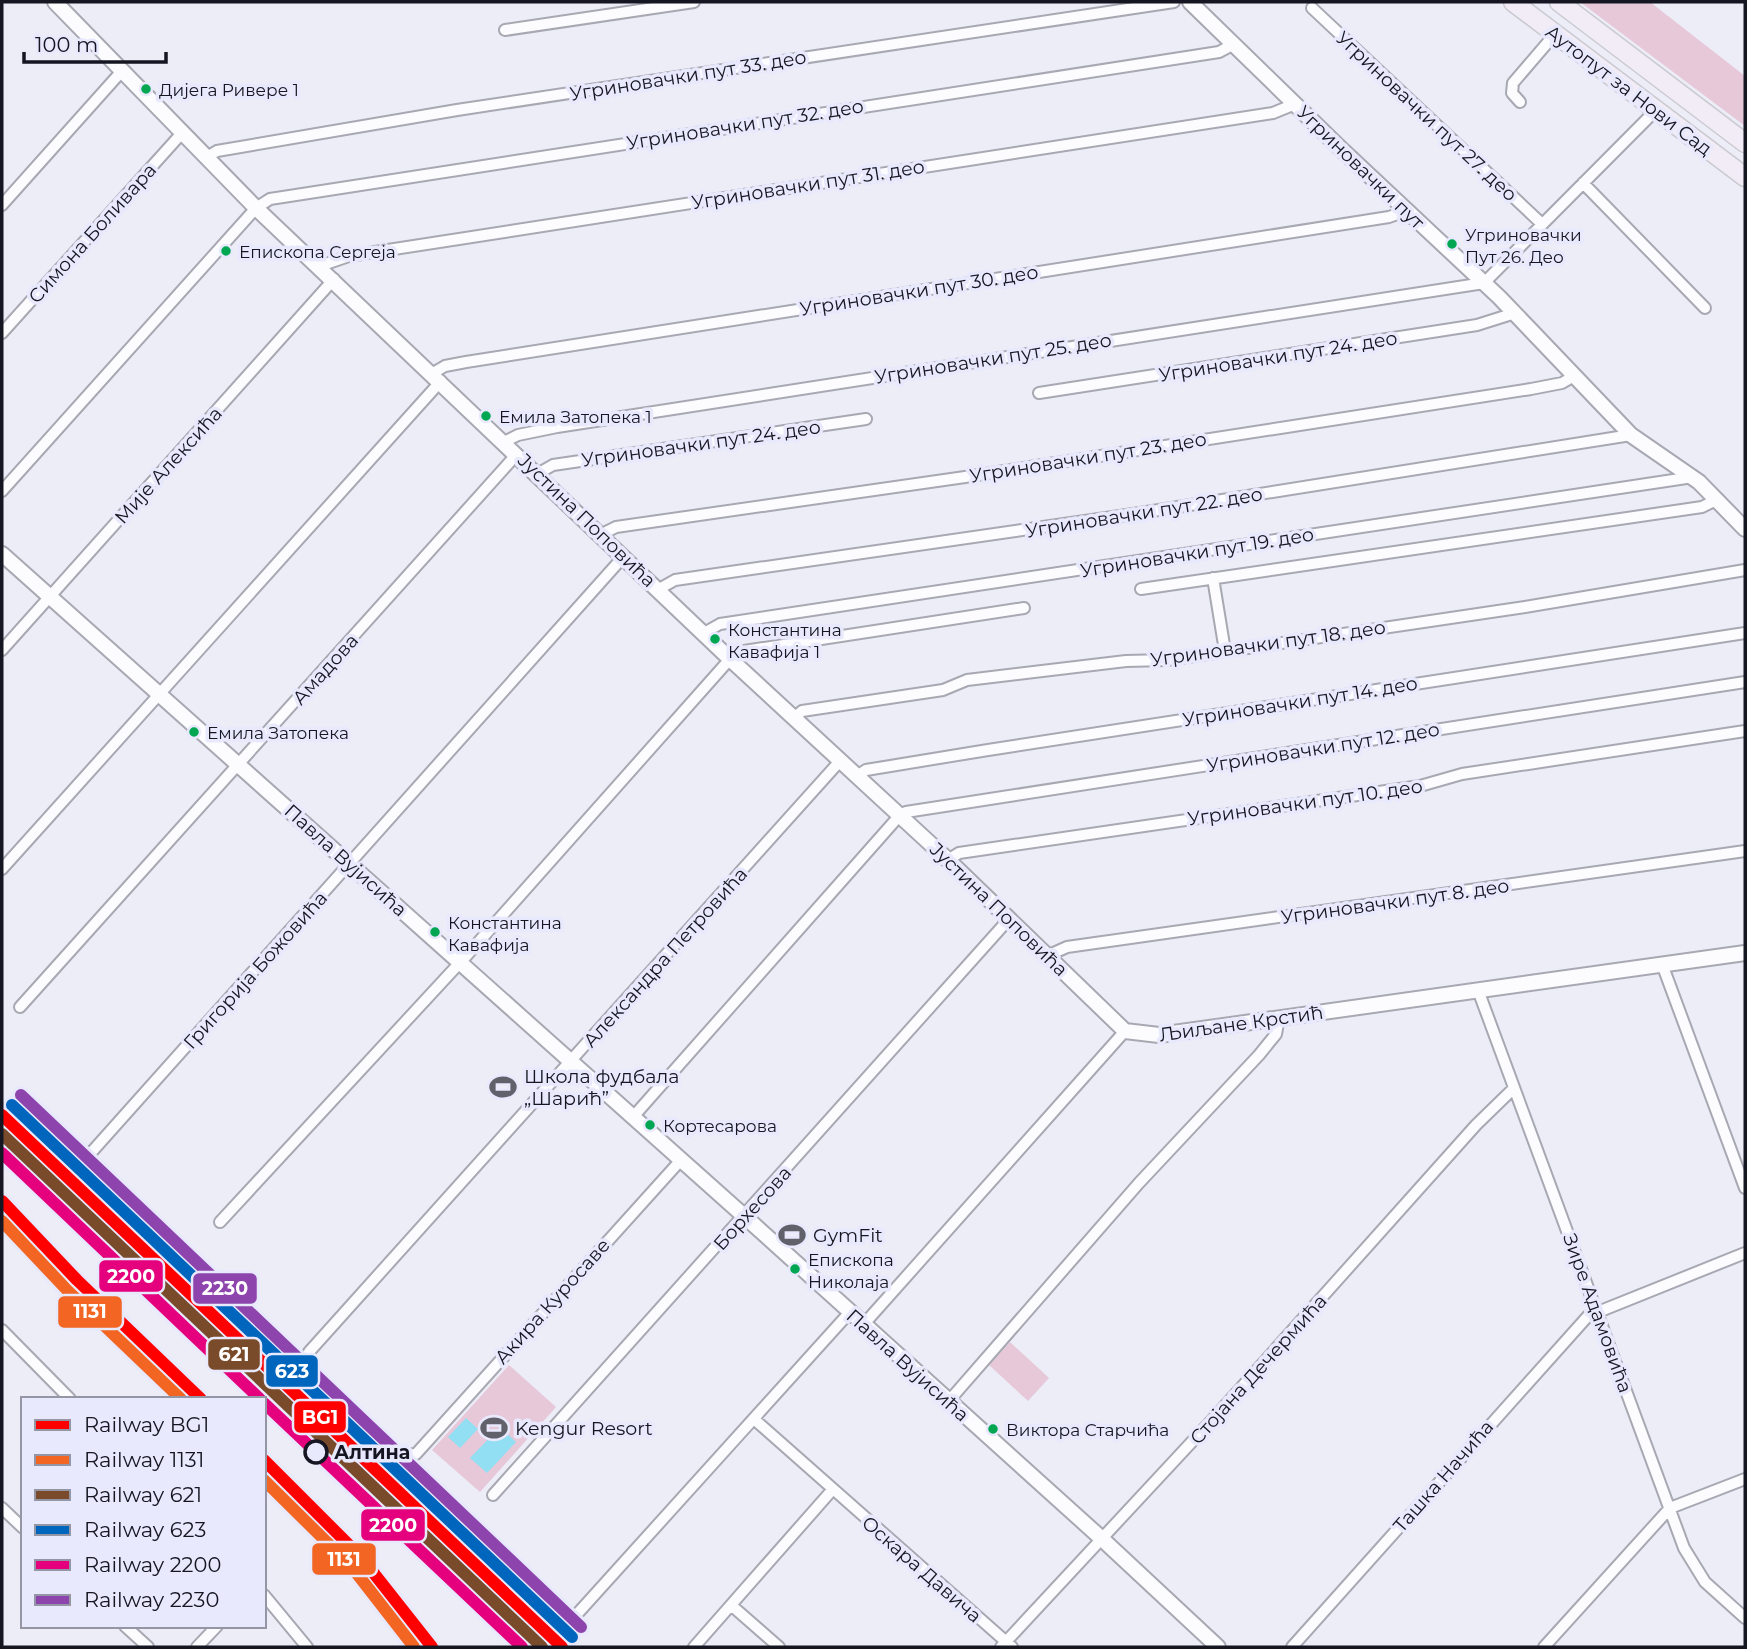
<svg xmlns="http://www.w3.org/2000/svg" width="1747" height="1649" viewBox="0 0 1747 1649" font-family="Montserrat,sans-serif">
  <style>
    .green { fill: #e6c8d9 }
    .water { fill: #92def2 }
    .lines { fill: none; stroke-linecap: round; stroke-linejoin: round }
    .minor-casing { stroke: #a8a8b3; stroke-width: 14 }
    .tertiary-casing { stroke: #a8a8b3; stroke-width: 18 }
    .primary-casing { stroke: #cacad0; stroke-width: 21 }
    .minor { stroke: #fcfcfe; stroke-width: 10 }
    .tertiary { stroke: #fcfcfe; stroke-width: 14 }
    .primary { stroke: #f1ecf5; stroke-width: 18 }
    .rail-1-casing { stroke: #e8e9fd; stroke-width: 18 }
    .rail-2-casing { stroke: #e8e9fd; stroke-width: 18 }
    .rail-3-casing { stroke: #e8e9fd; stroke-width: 18 }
    .rail-4-casing { stroke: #e8e9fd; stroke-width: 18 }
    .rail-5-casing { stroke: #e8e9fd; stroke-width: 18 }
    .rail-6-casing { stroke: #e8e9fd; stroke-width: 18 }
    .rail-1 { stroke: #f00; stroke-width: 12 }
    .rail-2 { stroke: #f26522; stroke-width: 12 }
    .rail-3 { stroke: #7a4b2a; stroke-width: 12 }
    .rail-4 { stroke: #0065bd; stroke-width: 12 }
    .rail-5 { stroke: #e5007d; stroke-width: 12 }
    .rail-6 { stroke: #8e44ad; stroke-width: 12 }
    .bus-dot { fill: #00a651; stroke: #e8e9fd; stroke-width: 2.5 }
    .stop-dot { fill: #e8e9fd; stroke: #151621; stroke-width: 3.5 }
    .labels { text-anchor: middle; stroke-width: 7; stroke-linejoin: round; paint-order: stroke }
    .bus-label { font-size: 17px; fill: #151621; stroke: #e8e9fd; text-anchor: start }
    .street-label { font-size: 19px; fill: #151621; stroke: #e8e9fd }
    .poi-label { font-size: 19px; fill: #151621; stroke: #e8e9fd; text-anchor: start }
    .stop-label { font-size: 19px; font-weight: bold; fill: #151621; stroke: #e8e9fd; text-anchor: start }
    .line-badge { stroke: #e8e9fd; stroke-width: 2.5 }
    .badge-label { font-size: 19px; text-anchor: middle; font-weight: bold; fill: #fff }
  </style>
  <rect width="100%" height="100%" fill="#ededf8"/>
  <!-- green -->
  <path class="green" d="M1580,2H1650L1745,76V126Z
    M1010,1342L1049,1378L1028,1401L989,1365Z
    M509,1365L556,1407L480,1492L432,1450Z"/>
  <!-- water -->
  <path class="water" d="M466,1418L478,1429L460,1448L448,1437Z
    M500,1427L516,1442L487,1473L470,1458Z"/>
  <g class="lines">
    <defs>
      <path id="minor" d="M1312,8L1542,224
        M505,30L694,2
        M1520,102L1512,93L1513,83L1555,34
        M205,158L217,151L457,110L1174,2
        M1583,183L1705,308
        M2,205L121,72
        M320,266L349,256L1273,113L1295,104
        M2,333L182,133
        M433,373L445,366L466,362L1389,217L1406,211
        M1039,393L1477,325L1515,313
        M504,442L518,435L557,427L1484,283L1656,110
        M539,473L553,465L866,419
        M2,491L256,208L270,199L1219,52L1234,44
        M602,534L616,527L965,477L1531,389L1562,383L1574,376
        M1213,578L1225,651
        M659,589L675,580L1140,513L1631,435
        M1141,589L1702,507L1718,499
        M704,633L720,624L1693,477
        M2,650L334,279
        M794,718L802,711L943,690L967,680L1126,661L1167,660L1525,607L1745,570
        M857,776L866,770L988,750L1745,633
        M948,860L959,853L1420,786L1462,774L1745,731
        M2,869L441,381
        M1047,956L1067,947L1745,851
        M1662,964L1745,1188
        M1478,990L1684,1548L1705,1582L1745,1618
        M20,1007L517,454
        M633,1117L900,815L906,812L1745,682
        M46,1131L75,1157L89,1155L624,556
        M680,1161L416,1454L399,1455L308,1371L305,1365L309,1352L840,761
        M220,1222L467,955L730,659L744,651L1024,608
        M864,1324L1125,1031
        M2,1330L70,1399
        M948,1402L1139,1183L1259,1055L1276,1034L1279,1018
        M755,1420L1012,1647
        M493,1495L1009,919
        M2,1508L23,1528
        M264,1595L307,1647
        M731,1605L779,1647
        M569,1623L850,1312
        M125,1626L148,1647
        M197,1647L217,1626
        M694,1647L833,1489
        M1001,1647L1214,1418L1476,1125L1513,1089
        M1292,1647L1588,1316L1745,1253
        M1544,1647L1670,1508L1745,1479"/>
      <path id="tertiary" d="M55,2L256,208L730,659L948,860L1125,1031L1159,1035L1745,953
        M1190,2L1340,148L1499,297L1631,435L1699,482L1745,529
        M2,554L753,1224L1101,1538L1218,1647"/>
      <path id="primary" d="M1513,2L1745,177
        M1559,2L1745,143"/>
    </defs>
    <!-- minor casing -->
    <use href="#minor" class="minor-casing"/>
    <!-- tertiary casing -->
    <use href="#tertiary" class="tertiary-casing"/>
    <!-- primary casing -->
    <use href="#primary" class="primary-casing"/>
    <!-- minor -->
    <use href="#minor" class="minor"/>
    <!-- tertiary -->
    <use href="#tertiary" class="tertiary"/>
    <!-- primary -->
    <use href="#primary" class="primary"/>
    <defs>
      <path id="rail-1" d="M2,1115L562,1647
        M2,1201L77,1280L201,1399
        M264,1460L361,1557L432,1647"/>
      <path id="rail-2" d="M2,1221L67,1290L181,1399
        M264,1480L351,1566L414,1647"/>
      <path id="rail-3" d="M2,1134L542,1647"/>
      <path id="rail-4" d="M12,1105L572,1637"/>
      <path id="rail-5" d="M2,1153L260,1399
        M264,1403L522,1647"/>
      <path id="rail-6" d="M21,1095L581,1627"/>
    </defs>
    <!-- rail-1 casing -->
    <use href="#rail-1" class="rail-1-casing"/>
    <!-- rail-2 casing -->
    <use href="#rail-2" class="rail-2-casing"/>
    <!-- rail-3 casing -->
    <use href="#rail-3" class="rail-3-casing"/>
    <!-- rail-4 casing -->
    <use href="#rail-4" class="rail-4-casing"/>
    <!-- rail-5 casing -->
    <use href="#rail-5" class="rail-5-casing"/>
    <!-- rail-6 casing -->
    <use href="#rail-6" class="rail-6-casing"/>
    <!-- rail-1 -->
    <use href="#rail-1" class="rail-1"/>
    <!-- rail-2 -->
    <use href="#rail-2" class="rail-2"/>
    <!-- rail-3 -->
    <use href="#rail-3" class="rail-3"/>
    <!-- rail-4 -->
    <use href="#rail-4" class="rail-4"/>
    <!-- rail-5 -->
    <use href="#rail-5" class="rail-5"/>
    <!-- rail-6 -->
    <use href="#rail-6" class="rail-6"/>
  </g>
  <!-- icons -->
  <defs>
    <symbol id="stadium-bare" viewBox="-9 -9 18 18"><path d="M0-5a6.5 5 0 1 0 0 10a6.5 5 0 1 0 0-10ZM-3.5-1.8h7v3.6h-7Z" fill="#61616c" stroke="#e8e9fd" stroke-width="2.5" paint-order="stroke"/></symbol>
  </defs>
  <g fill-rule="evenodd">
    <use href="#stadium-bare" x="484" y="1068" width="38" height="38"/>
    <use href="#stadium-bare" x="773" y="1216" width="38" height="38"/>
    <use href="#stadium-bare" x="475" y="1409" width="38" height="38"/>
  </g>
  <!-- markers -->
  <g class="bus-dot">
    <circle cx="146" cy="89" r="6"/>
    <circle cx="1452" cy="244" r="6"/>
    <circle cx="226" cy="251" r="6"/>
    <circle cx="486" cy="416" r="6"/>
    <circle cx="715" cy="639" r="6"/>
    <circle cx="194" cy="732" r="6"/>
    <circle cx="435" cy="932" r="6"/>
    <circle cx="650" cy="1125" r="6"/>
    <circle cx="795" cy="1269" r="6"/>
    <circle cx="993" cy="1429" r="6"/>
  </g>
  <circle class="stop-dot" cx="316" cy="1452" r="11"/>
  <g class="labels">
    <!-- bus labels -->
    <g class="bus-label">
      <text x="159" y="96">Дијега Ривере 1</text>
      <text x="1465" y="241">Угриновачки<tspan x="1465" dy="22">Пут 26. Део</tspan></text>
      <text x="239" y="258">Епископа Сергеја</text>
      <text x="499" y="423">Емила Затопека 1</text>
      <text x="728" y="636">Константина<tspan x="728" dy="22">Кавафија 1</tspan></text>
      <text x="207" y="739">Емила Затопека</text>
      <text x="448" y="929">Константина<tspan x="448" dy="22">Кавафија</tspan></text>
      <text x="663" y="1132">Кортесарова</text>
      <text x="808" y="1266">Епископа<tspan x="808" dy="22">Николаја</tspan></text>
      <text x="1006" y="1436">Виктора Старчића</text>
    </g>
    <!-- street labels -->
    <g class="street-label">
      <text transform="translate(688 75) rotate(-9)" y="7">Угриновачки пут 33. део</text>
      <text transform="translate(1629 90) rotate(37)" y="7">Аутопут за Нови Сад</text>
      <text transform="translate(1427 116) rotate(43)" y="7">Угриновачки пут 27. део</text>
      <text transform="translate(745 124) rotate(-9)" y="7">Угриновачки пут 32. део</text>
      <text transform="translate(1361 167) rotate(44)" y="7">Угриновачки пут</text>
      <text transform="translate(808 184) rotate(-9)" y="7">Угриновачки пут 31. део</text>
      <text transform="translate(92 233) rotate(-48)" y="7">Симона Боливара</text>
      <text transform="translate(919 290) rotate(-9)" y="7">Угриновачки пут 30. део</text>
      <text transform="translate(1278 356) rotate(-9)" y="7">Угриновачки пут 24. део</text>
      <text transform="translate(993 358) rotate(-9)" y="7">Угриновачки пут 25. део</text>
      <text transform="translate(701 443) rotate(-8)" y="7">Угриновачки пут 24. део</text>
      <text transform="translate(1088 457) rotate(-9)" y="7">Угриновачки пут 23. део</text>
      <text transform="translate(168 465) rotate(-48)" y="7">Мије Алексића</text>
      <text transform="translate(1144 512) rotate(-9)" y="7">Угриновачки пут 22. део</text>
      <text transform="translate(587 520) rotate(44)" y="7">Јустина Поповића</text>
      <text transform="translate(1197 552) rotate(-9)" y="7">Угриновачки пут 19. део</text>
      <text transform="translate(1268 643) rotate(-8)" y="7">Угриновачки пут 18. део</text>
      <text transform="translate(325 669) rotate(-48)" y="7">Амадова</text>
      <text transform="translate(1300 701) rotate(-9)" y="7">Угриновачки пут 14. део</text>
      <text transform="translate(1323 747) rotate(-9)" y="7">Угриновачки пут 12. део</text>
      <text transform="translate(1305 802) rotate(-8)" y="7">Угриновачки пут 10. део</text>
      <text transform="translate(346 860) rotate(42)" y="7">Павла Вујисића</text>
      <text transform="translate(1395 901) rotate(-8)" y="7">Угриновачки пут 8. део</text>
      <text transform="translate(999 909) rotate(44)" y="7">Јустина Поповића</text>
      <text transform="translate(665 957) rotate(-48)" y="7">Александра Петровића</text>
      <text transform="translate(255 970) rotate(-48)" y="7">Григорија Божовића</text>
      <text transform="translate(1241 1023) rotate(-8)" y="7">Љиљане Крстић</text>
      <text transform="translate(752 1208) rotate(-48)" y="7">Борхесова</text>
      <text transform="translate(552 1301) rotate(-48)" y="7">Акира Куросаве</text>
      <text transform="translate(1598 1313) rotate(70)" y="7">Зире Адамовића</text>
      <text transform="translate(908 1365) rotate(42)" y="7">Павла Вујисића</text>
      <text transform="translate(1258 1369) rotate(-48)" y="7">Стојана Дечермића</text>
      <text transform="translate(1443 1476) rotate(-49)" y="7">Ташка Начића</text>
      <text transform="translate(922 1569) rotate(41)" y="7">Оскара Давича</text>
    </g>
    <!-- poi labels -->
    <g class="poi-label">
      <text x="524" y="1083">Школа фудбала<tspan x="524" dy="22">„Шарић”</tspan></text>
      <text x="813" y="1242">GymFit</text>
      <text x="515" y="1435">Kengur Resort</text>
    </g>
    <!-- stop labels -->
    <g class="stop-label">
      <text x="334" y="1459">Алтина</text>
    </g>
  </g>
  <g class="line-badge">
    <rect x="98" y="1259" width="66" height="34" rx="7" fill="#e5007d"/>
    <rect x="192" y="1272" width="66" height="33" rx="7" fill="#8e44ad"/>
    <rect x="57" y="1295" width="66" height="34" rx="7" fill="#f26522"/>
    <rect x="207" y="1338" width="54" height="33" rx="7" fill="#7a4b2a"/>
    <rect x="265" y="1354" width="54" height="34" rx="7" fill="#0065bd"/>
    <rect x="293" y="1400" width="54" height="34" rx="7" fill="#f00"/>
    <rect x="360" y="1508" width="66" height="34" rx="7" fill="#e5007d"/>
    <rect x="311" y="1542" width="66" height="34" rx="7" fill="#f26522"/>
  </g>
  <g class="badge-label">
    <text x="131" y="1283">2200</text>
    <text x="225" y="1295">2230</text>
    <text x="90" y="1318">1131</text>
    <text x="234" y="1361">621</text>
    <text x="292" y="1378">623</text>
    <text x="320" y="1424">BG1</text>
    <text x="393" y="1532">2200</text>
    <text x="344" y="1566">1131</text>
  </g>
  <!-- border -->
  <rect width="1747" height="1649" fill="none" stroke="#151621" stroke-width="7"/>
  <!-- legend -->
  <rect x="21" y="1397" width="245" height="231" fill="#e8e9fd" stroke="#9495a5" stroke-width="2"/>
  <rect x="35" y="1420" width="35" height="10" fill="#ff0000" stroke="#9495a5" stroke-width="2"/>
  <text x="84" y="1432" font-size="21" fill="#151621">Railway BG1</text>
  <rect x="35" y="1455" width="35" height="10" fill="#f26522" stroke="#9495a5" stroke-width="2"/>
  <text x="84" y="1467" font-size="21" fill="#151621">Railway 1131</text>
  <rect x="35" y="1490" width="35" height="10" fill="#7a4b2a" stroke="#9495a5" stroke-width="2"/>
  <text x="84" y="1502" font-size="21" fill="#151621">Railway 621</text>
  <rect x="35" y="1525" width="35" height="10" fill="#0065bd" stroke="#9495a5" stroke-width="2"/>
  <text x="84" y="1537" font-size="21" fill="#151621">Railway 623</text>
  <rect x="35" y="1560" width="35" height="10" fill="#e5007d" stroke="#9495a5" stroke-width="2"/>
  <text x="84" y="1572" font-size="21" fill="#151621">Railway 2200</text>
  <rect x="35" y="1595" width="35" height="10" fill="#8e44ad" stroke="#9495a5" stroke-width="2"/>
  <text x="84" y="1607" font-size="21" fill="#151621">Railway 2230</text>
  <!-- scale -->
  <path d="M24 52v10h142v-10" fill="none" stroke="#151621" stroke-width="3.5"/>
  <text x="35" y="52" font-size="21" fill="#151621" stroke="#e8e9fd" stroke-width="5" paint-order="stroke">100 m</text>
</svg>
